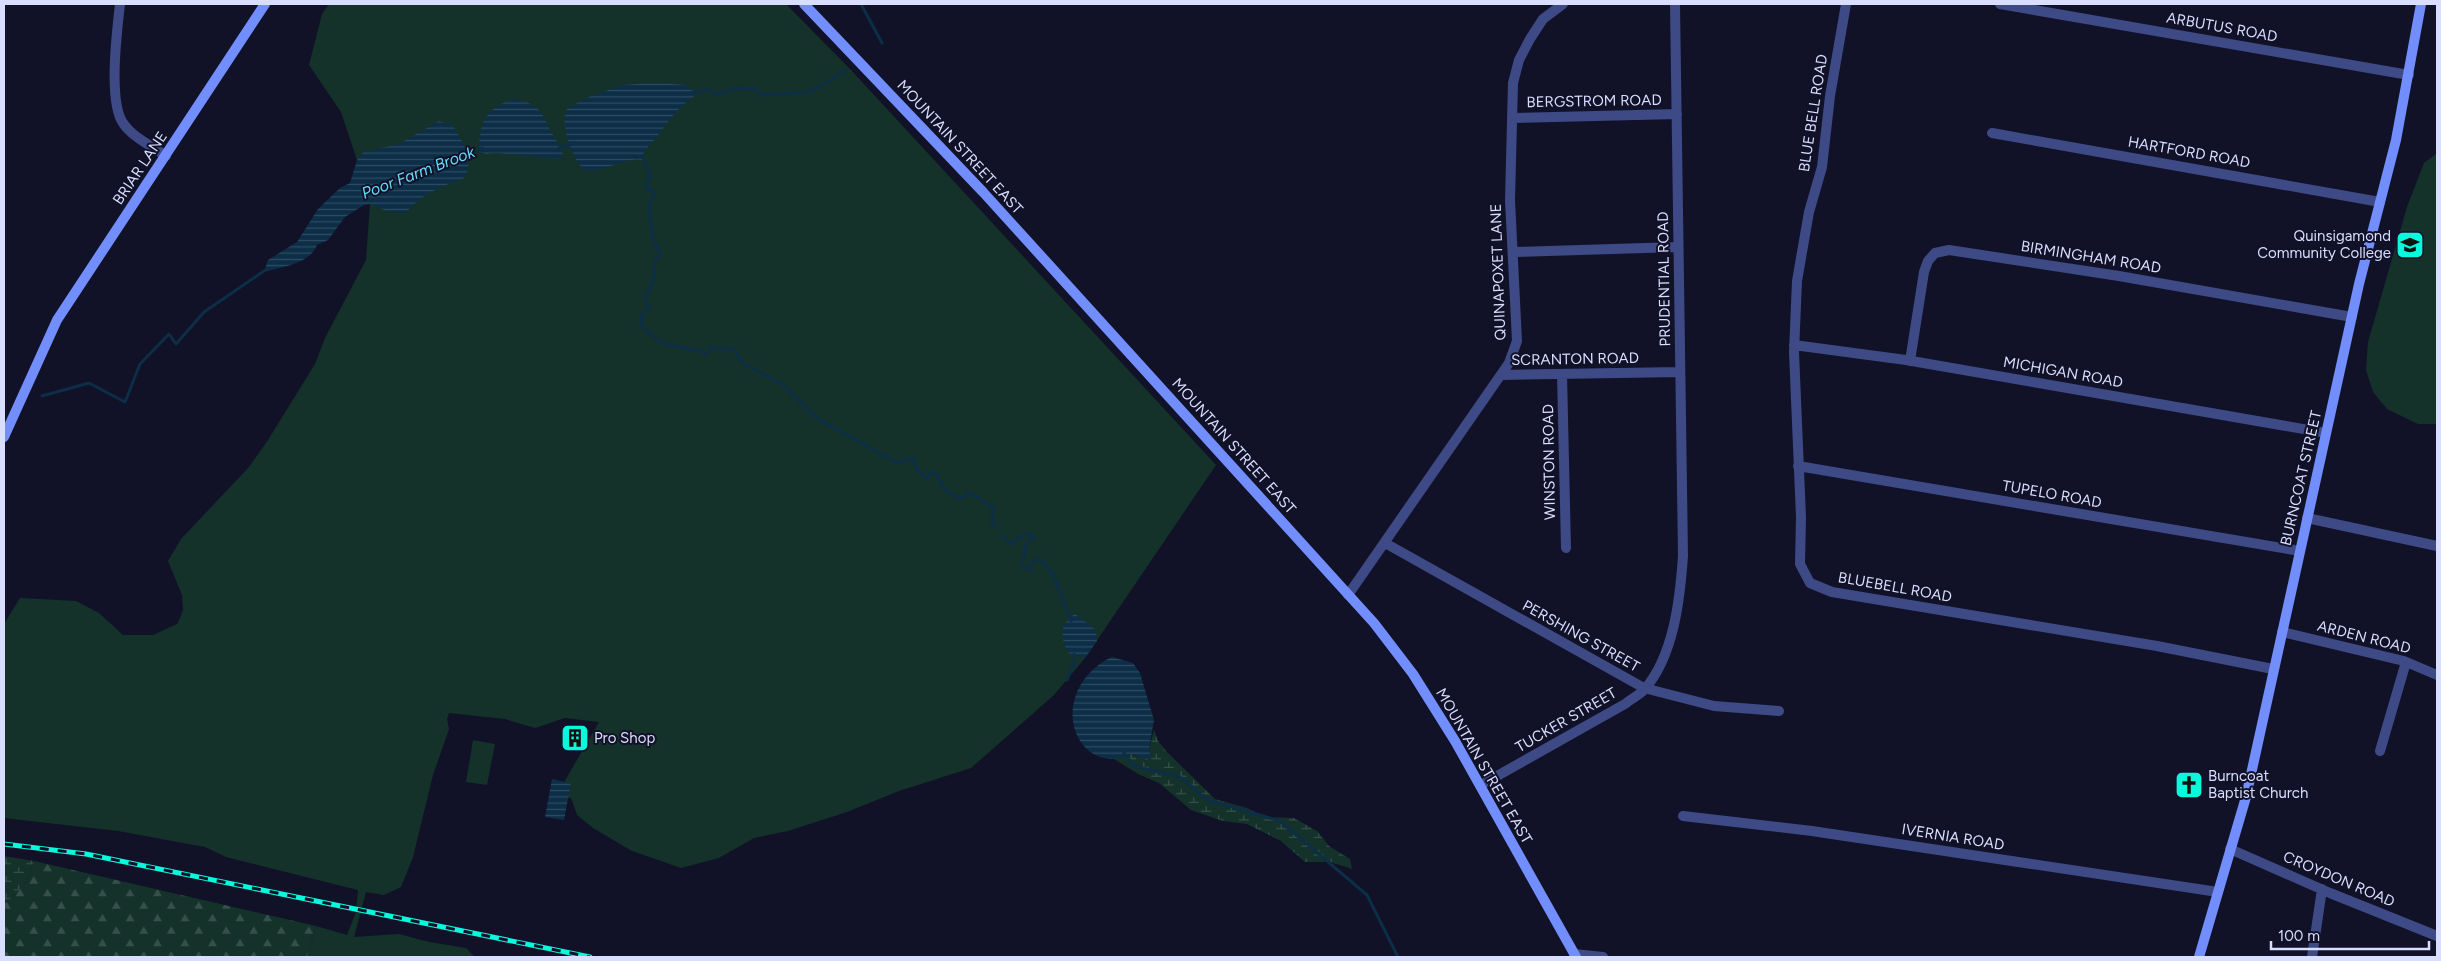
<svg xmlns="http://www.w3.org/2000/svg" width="2441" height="961" viewBox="0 0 2441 961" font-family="Figtree,sans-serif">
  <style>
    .green { fill: #14322a }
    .forest { fill: url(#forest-firs) }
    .wetland { fill: url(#wetland-marsh) }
    .water { fill: url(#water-rules) }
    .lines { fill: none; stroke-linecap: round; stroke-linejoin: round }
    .stream { stroke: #0c2e46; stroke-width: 3 }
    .street { stroke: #3d4a86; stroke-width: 10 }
    .secondary { stroke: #728dfc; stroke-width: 10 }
    .rail-casing { stroke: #09f9dc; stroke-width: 5 }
    .rail { stroke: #111228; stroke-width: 3; stroke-dasharray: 9; stroke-linecap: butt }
    .labels { text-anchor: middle; stroke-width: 4; stroke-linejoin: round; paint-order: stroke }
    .street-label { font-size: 15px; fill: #d9ddfe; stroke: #111228 }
    .poi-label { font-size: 15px; fill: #d9ddfe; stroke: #111228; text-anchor: start }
    .water-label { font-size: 16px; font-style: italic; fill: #69d9fc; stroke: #111228 }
  </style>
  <defs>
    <pattern id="forest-firs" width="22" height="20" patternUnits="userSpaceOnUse" patternTransform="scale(1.25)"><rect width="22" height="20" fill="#14322a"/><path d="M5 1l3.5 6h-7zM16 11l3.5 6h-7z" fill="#364f4a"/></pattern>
    <pattern id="wetland-marsh" width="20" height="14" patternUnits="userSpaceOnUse" patternTransform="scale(1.25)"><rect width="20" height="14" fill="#14322a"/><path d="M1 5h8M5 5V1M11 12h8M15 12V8" fill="none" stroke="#364f4a"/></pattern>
    <pattern id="water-rules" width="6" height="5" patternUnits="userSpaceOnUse" patternTransform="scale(1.25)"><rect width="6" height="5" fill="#0c2e46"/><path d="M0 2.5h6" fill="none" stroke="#2f4c62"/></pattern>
  </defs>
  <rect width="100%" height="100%" fill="#111228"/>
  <!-- green -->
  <path class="green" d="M329,4H786L851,70L1216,465L1085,658L1054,695L971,768L899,791L847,812L788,831L754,838L719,858L681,868L632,851L593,828L577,815L571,798L556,796L599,722L565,718L535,728L505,719L449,713L447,719L449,729L433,775L413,857L401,887L384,895L366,892L354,937L399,934L429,942L466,948L475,957H307L316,926L347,935L356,912L358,890L226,857L205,847L118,831L4,818V624L20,598L76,601L99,613L123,635H153L177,624L180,618L183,610L182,595L168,561L181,539L249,467L268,440L315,364L325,338L366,260L370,204L357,160L341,112L309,65L322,14Z
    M2437,153V424H2418L2387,409L2373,392L2366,370L2368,342L2407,207L2424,163Z
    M473,740L495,744L487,785L466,782Z"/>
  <!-- forest -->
  <path class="forest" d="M34,861L316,926L307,957H4V904C22,890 27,883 34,861Z"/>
  <!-- wetland -->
  <path class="wetland" d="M1154,730L1158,741L1167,752L1215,799L1247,808L1264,817L1294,818L1317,831L1329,846L1350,859L1352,869L1331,862H1305L1281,841L1247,824L1223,821L1191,810L1159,783L1138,774L1114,759L1131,754L1138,757L1151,755L1149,749Z
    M4,856L34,861C27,883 22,890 4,904Z"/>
  <!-- water -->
  <path class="water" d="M656,83L685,85L694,92V97C670,112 664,132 644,151L643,160C624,156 606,173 584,170C573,159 559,124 567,109L586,98L623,85Z
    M514,99C545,106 539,111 553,135C557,143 562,145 563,156L558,159L497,153L486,154L480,152C477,125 487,106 514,99Z
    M439,121L452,125C462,140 477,161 463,179C442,186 421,194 406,213L389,212L370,204L364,205L345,217L328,240L317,245C310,264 281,267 264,272L268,260L297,242L318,209L340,188L350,183L357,160L363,152L399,144Z
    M1075,614L1096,630L1097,641L1085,658L1068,653C1061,637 1058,625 1075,614Z
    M1112,657L1133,663L1140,673L1154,720L1149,749L1151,755L1147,760L1131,754C1126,755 1119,759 1113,759C1082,759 1066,726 1075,698C1080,680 1096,664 1112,657Z
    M552,779L571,783L564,820L545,817Z"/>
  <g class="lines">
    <!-- stream -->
    <path class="stream" d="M861,4L882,43
      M690,93L707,90L718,94L734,89L755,88L760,95L810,92L845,71
      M559,148L572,144
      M464,155L482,148
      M643,158L650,175L646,188L655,192L649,207L653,238L660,254L655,261L653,281L645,298L649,307L642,316L641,325C647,330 653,337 659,341C674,349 691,346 706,354L711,347L734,349L741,362L782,384L818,419L892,460L900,462L913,458L917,470L927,478L932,472L937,474C940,487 950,497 964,498L968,492L993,507L992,522L997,528
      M42,396L89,383L125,402L140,364L169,334L176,344L204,312L267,269
      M1002,535L1011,544L1024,534L1034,536L1026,545L1022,563L1025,568L1031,570V564L1037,559L1041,560L1054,576L1071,621
      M1067,680L1075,661L1074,654
      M1124,753L1134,766L1180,777L1206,799L1280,821L1367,895L1398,957"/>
    <!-- street -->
    <path class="street" d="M120,4C117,31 108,101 123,123C132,137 153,147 166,156
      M1846,4L1830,96L1822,167L1809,212L1797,281L1794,352L1801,517L1800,564L1810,583L1832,592L2157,646L2273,669
      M2000,4L2409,75
      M1512,118L1677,114
      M1992,133L2380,202
      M1514,252L1678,247
      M1794,345L1906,360L2326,433
      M1910,361L1924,272L1928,261L1935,253L1949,250L2119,276L2352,317
      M1562,374L1566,548
      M1501,375L1680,372
      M1798,466L2300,551
      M2307,518L2437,546
      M1385,543L1644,688L1714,706L1779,711
      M1348,595L1509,363L1517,341L1510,200L1513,83L1519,60L1530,39L1543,19L1563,4
      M2282,632L2404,661L2437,675
      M2380,751L2406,662
      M1481,785L1625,704C1631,699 1639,695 1644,690C1674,656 1680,599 1683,556L1675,4
      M1683,816L1812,831L2218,892
      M2230,849L2330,893L2437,936
      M1574,954L1603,957
      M2312,957L2322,889"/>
    <!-- secondary -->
    <path class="secondary" d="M804,4L983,192L1374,623L1413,674L1455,741L1576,957
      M4,437L57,320L265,4
      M2199,957L2246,797L2359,284L2396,140L2421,4"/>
    <defs>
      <path id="rail" d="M4,844L86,854L590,957"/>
    </defs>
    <!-- rail casing -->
    <use href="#rail" class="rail-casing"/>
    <!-- rail -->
    <use href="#rail" class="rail"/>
  </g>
  <!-- icons -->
  <defs>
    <symbol id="university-square" viewBox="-11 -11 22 22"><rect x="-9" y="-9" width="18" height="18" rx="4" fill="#09f9dc" stroke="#111228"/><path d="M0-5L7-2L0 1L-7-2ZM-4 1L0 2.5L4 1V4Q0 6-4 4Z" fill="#111"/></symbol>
    <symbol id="building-square" viewBox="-11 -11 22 22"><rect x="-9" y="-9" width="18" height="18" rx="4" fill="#09f9dc" stroke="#111228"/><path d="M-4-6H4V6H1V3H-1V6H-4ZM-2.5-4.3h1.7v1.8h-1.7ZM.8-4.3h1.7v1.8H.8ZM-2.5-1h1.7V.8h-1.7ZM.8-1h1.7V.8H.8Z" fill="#111"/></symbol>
    <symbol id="church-square" viewBox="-11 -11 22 22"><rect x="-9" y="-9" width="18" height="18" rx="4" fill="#09f9dc" stroke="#111228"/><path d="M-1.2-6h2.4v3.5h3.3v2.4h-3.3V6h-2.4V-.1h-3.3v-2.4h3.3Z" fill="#111"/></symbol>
  </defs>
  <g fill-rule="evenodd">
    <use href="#university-square" x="2394" y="229" width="32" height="32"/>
    <use href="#building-square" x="559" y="722" width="32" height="32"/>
    <use href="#church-square" x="2173" y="769" width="32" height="32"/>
  </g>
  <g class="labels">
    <!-- street labels -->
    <g class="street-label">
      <text transform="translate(2222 27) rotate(10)" y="5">ARBUTUS ROAD</text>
      <text transform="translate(1594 101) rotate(-1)" y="5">BERGSTROM ROAD</text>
      <text transform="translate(1813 113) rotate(-81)" y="5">BLUE BELL ROAD</text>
      <text transform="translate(960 147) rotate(47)" y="5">MOUNTAIN STREET EAST</text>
      <text transform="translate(2189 152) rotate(10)" y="5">HARTFORD ROAD</text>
      <text transform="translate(140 168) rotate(-56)" y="5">BRIAR LANE</text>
      <text transform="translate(2091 257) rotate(9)" y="5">BIRMINGHAM ROAD</text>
      <text transform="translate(1498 272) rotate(-92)" y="5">QUINAPOXET LANE</text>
      <text transform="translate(1664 279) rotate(-91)" y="5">PRUDENTIAL ROAD</text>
      <text transform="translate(1575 359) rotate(-1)" y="5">SCRANTON ROAD</text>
      <text transform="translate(2063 372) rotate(10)" y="5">MICHIGAN ROAD</text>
      <text transform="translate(1234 446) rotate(48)" y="5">MOUNTAIN STREET EAST</text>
      <text transform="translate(1549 462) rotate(-91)" y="5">WINSTON ROAD</text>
      <text transform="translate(2301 478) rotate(-77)" y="5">BURNCOAT STREET</text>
      <text transform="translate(2052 494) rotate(10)" y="5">TUPELO ROAD</text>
      <text transform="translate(1895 587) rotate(10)" y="5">BLUEBELL ROAD</text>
      <text transform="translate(1581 636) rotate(29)" y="5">PERSHING STREET</text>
      <text transform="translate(2364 637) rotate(14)" y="5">ARDEN ROAD</text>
      <text transform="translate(1566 720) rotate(-30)" y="5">TUCKER STREET</text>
      <text transform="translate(1484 766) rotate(60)" y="5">MOUNTAIN STREET EAST</text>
      <text transform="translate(1953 837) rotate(9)" y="5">IVERNIA ROAD</text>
      <text transform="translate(2339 879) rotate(23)" y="5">CROYDON ROAD</text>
    </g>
    <!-- poi labels -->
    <g class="poi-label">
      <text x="2391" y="241" text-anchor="end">Quinsigamond<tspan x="2391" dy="17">Community College</tspan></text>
      <text x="594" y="743">Pro Shop</text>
      <text x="2208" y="781">Burncoat<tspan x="2208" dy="17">Baptist Church</tspan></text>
    </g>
    <!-- water labels -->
    <g class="water-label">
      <text transform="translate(418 172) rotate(-21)" y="6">Poor Farm Brook</text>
    </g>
  </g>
  <!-- border -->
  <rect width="2441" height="961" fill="none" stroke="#d9ddfe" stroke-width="10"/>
  <!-- scale -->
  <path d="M2271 941v8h158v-8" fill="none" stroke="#d9ddfe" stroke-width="2.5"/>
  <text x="2278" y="941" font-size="15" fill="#d9ddfe" stroke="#111228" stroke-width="4" paint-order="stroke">100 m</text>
</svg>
